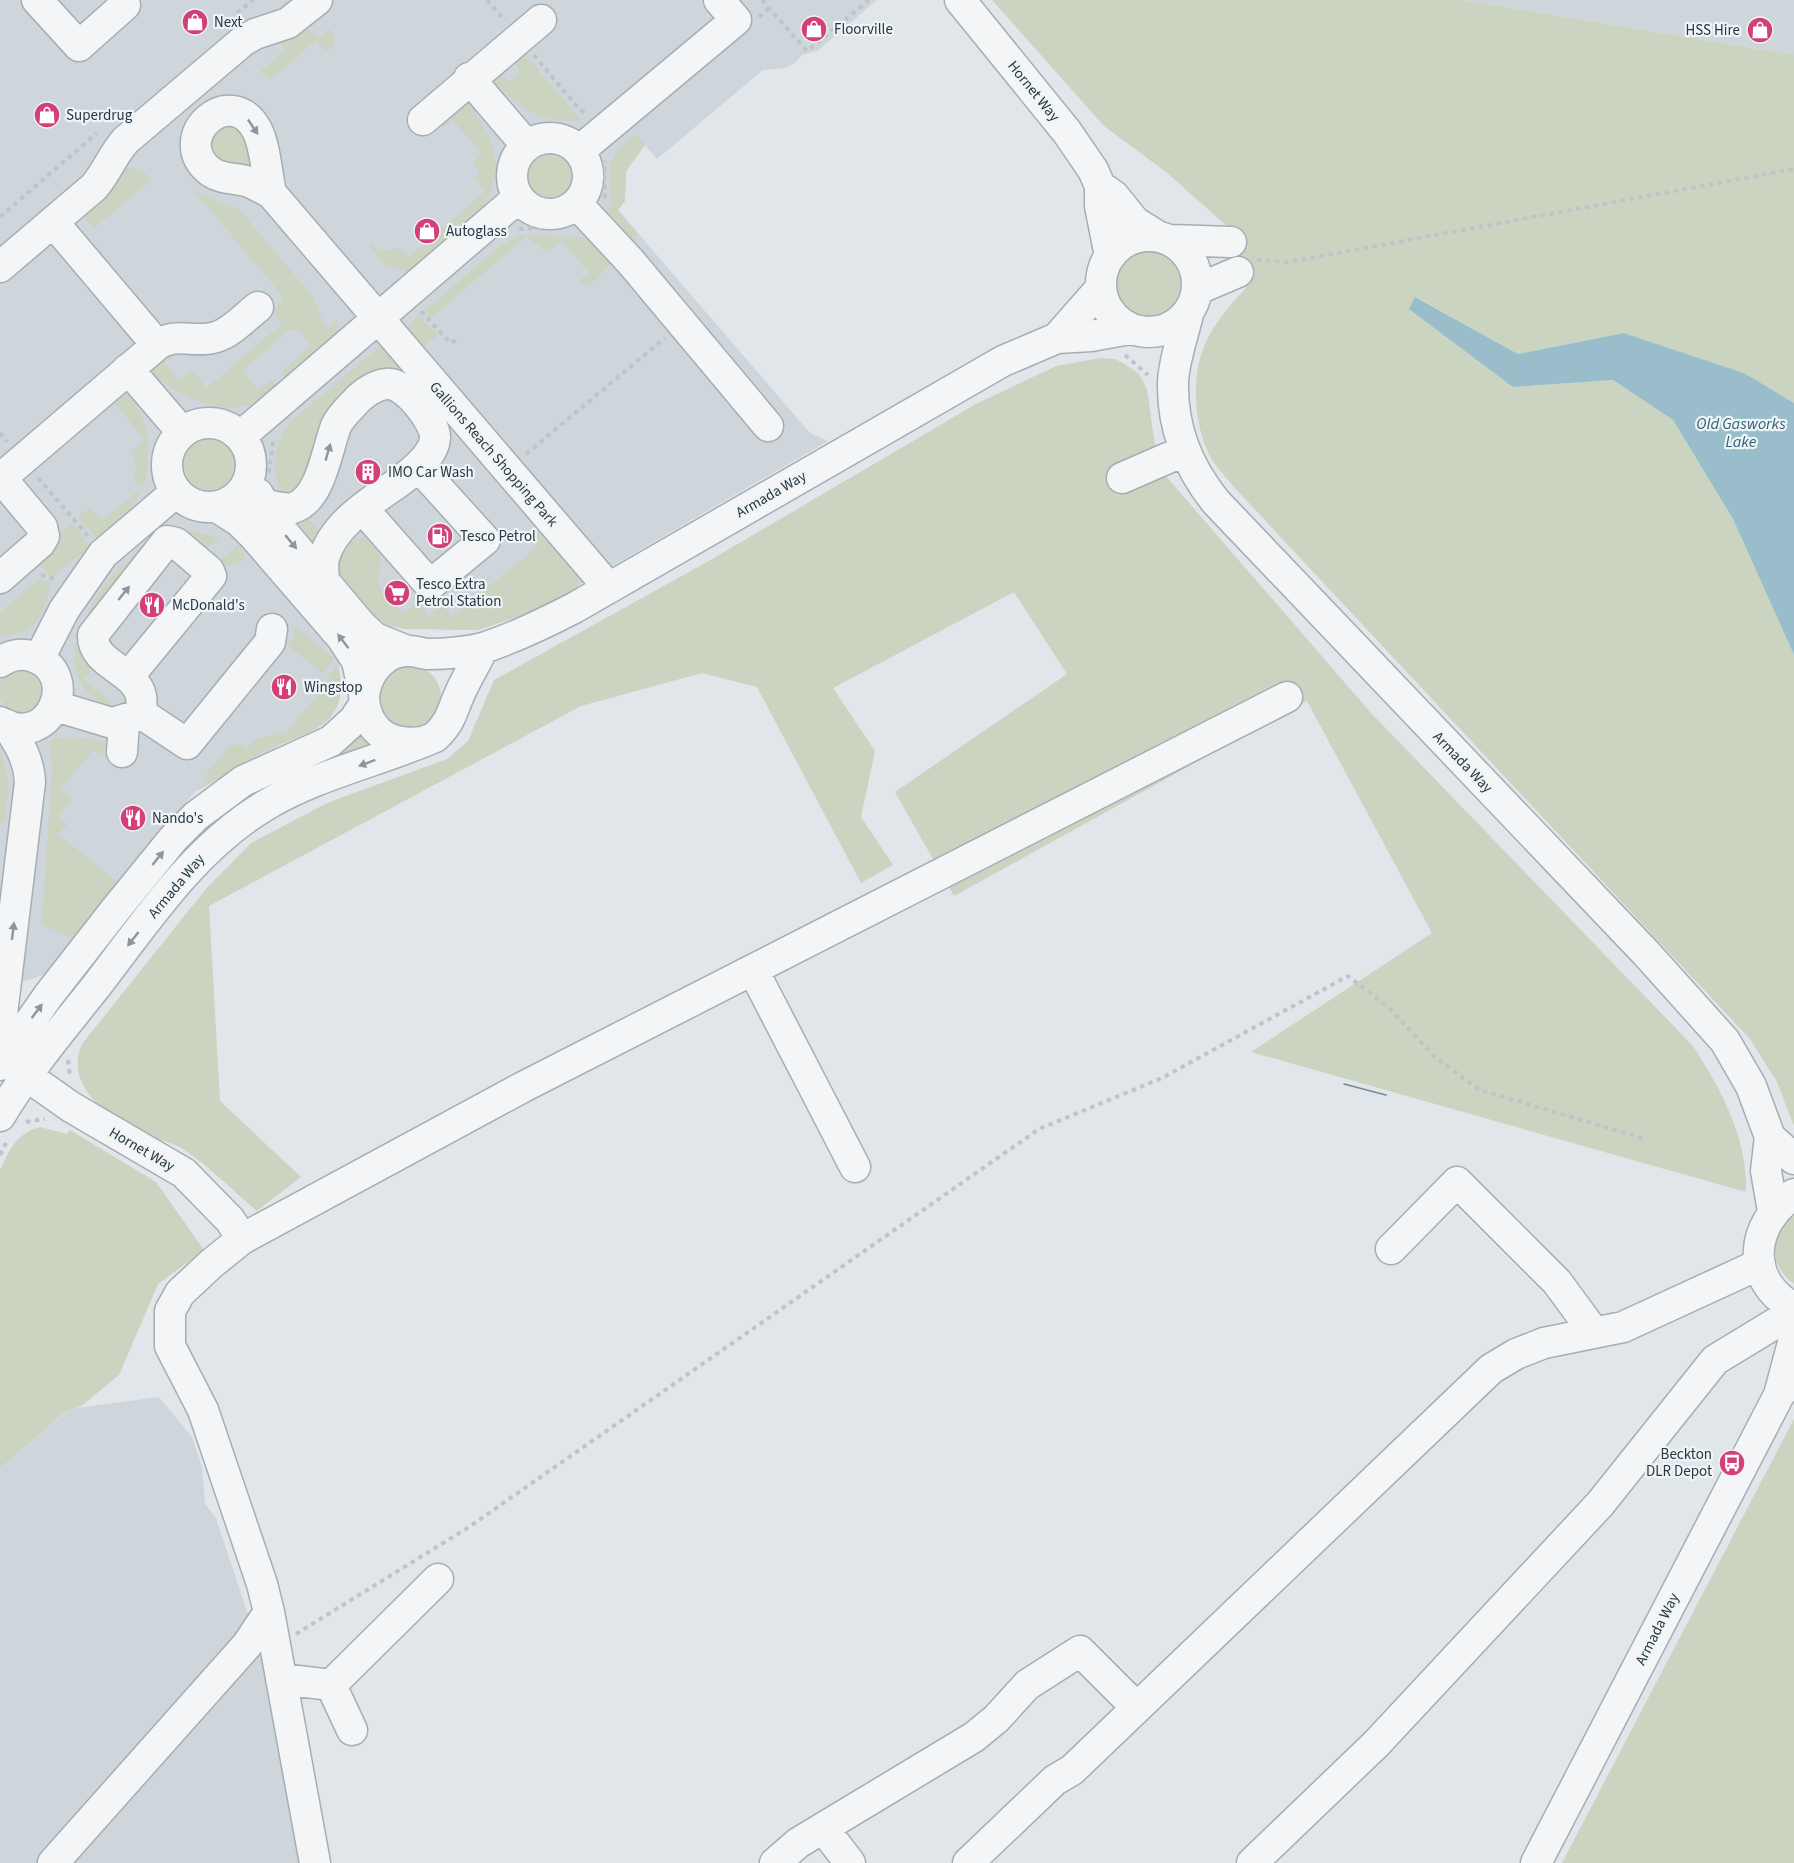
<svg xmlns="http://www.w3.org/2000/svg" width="1794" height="1863" viewBox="0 0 1794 1863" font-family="'Source Sans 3',sans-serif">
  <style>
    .built { fill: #ced5db }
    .green { fill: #cad4c0 }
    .water { fill: #99bdcb }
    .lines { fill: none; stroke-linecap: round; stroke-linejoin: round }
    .minor-casing { stroke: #a5aeb3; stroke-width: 33 }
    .path { stroke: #bec4c8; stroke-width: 4; stroke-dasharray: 4.5 4.5; stroke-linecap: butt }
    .minor { stroke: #f3f5f7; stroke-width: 30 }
    .tram { stroke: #788994; stroke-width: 1.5 }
    .oneway { fill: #8e969c }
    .labels { text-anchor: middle; stroke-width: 4.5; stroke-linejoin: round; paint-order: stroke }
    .poi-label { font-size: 15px; fill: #283741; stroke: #eff4f7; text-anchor: start }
    .street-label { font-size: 15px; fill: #283741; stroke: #eff4f7 }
    .water-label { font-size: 16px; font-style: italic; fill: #306077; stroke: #eff4f7 }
  </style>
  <rect width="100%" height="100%" fill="#e0e6e9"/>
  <!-- built -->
  <path class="built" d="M0,0H877L817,51L802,55L795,63L784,68L763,70L657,159L645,145L626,171L625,201L618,210L810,433L828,441L574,588L461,630L389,627L339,666L341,682L339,701L329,718L195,792L43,975L0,990Z
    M1462,0H1794V55L1620,26Z
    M159,1397L192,1437L202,1467L205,1504L216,1518L260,1650L304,1863H0V1468L70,1409Z"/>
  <!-- green -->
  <path class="green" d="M992,0H1462L1794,55V403L1744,373L1624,333L1518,354L1416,297L1513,387L1613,380L1673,420L1733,519L1794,655V1126L1777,1082L1750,1039L1232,485C1226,477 1218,469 1212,460C1195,430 1191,385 1202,352C1210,328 1229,306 1246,288L1241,258L1228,227L1166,172L1104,126Z
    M311,24L307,28L318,38L329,29L335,36L333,46L326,51L316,40L269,81L261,71L285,49L278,41Z
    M522,51L581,120C548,124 523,113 502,88L497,92L494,82L500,71L509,82L521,72L512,60Z
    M467,102L479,109L474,112C498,144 504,172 482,208L408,271L387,267L369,246L371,244C380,252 389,251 400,248L409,257L485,192L475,177L480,172L472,164L482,154L452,119L443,127L440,123Z
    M233,123L245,130L250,162L249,166C223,163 203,164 212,132Z
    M636,134L645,145L626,171L625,201L618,210L638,234L631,239L607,210L612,204C606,171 608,154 636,134Z
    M523 175a26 26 0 1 1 52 0a26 26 0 1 1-52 0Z
    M121,166L142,170L151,180L94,228L81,213Z
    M194,191L239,209L313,297L325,326L328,328L335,322L341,329L285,378L281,373L310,346L299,330L290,329L243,370L257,390L272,380L276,386C268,392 258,402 249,405C218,414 184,398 161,380L156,386L151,370L153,365L171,351L174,354L165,362L178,381L192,370L207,388L282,324L272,311L282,302V295Z
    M520,235L585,238L613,262L594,282L583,285L579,281L589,272L562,241L547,253L527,236L431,318L425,310L503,244Z
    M1114 284a35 35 0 1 1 70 0a35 35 0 1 1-70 0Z
    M419,315L438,335L423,347L406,327Z
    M384,343L579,573L577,592L548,606L479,630L404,629L390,625L368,610L335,567L340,549L357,538L368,536C385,548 381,566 377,584L403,614L418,603L429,616L442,605L453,616L530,553L535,545L538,530L439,414L391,373L301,490L284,496C269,469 273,446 290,422Z
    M1101,358L1115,359L1125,364L1139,374L1147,389L1158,467L1371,713L1692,1045C1721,1088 1748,1139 1746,1192L1251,1052L1432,933L1307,701L954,896L895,792L1067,674L1014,592L833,688L875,751L861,817L893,865L861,883L757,687L702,673L581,706L209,906L220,1101L301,1177L257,1211C233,1191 209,1166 183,1149C172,1142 156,1139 144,1135C109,1120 63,1085 82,1044L205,890L251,843L327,803L447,759L468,741L494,680L707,562L976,404L1056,366Z
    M121,394L133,396L140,402L135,405C153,430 148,455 145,484L140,486L132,477L137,465L131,452L145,440L115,404L104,413L101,410Z
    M181 463a27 27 0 1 1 54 0a27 27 0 1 1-54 0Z
    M143,487L134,504L97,539L78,517L89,508L101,521Z
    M308,519L322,534L315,550L294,529Z
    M72,524L90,546C79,559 64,564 53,577L36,562L63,539L59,533Z
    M187,531L220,537L207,548L195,539L180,535L88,616C98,579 150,537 187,531Z
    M239,544L246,560L222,567L219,561Z
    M38,580L50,582C48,598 41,625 24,632C17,634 8,635 0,637V612Z
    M83,625L94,666L84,679L117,707L128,694L130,696L123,711C80,700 62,666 83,625Z
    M295,625L334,659L323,674L287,645L294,636Z
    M337,665C356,733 296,733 253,757C235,767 219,779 201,788L210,769L231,745H241L247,749L256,739L286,733L329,680L327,678Z
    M377 697a32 32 0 1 1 64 0a32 32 0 1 1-64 0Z
    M-1 691a21 21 0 1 1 42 0a21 21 0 1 1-42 0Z
    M357,732L372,749L266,793L69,1004L63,998C110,937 158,862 219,813C261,781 311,758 357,732Z
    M80,737L108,743L101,755L93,750L61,789L72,799L58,816L67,825L58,834L120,884L73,939L42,924L52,767L49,744L54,738Z
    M0,754C12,775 7,798 5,820L0,825Z
    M40,1127L67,1134L70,1130L156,1182L204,1250L158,1284L119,1375L80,1407L69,1409L0,1468V1170C10,1149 16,1134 40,1127Z
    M1794,1211V1284C1765,1262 1773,1234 1794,1211Z
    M1794,1419V1863H1562Z"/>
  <!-- water -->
  <path class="water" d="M1415,297L1518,354L1624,333L1744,373L1794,403V655L1733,519L1673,420L1613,380L1513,387L1409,309Z"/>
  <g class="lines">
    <defs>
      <path id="minor" d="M37,0L79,46L125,5
        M960,0L1067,132L1093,170L1100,186V206L1110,256
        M469,78L527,146
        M423,120L541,20
        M512 176a38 38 0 1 1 76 0a38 38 0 1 1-76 0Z
        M579,151L736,20L719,0
        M1100,186L1114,196L1135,222L1159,237
        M271,193C267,175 265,145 257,130C230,80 167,139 211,172C221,179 234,178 246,181C255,184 263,189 271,193L609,588
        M577,204L630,261L768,426
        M1101 284a48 48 0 1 1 96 0a48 48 0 1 1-96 0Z
        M1170,240L1231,242
        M0,267L94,187C107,172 113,154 126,140L243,41L255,34L288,23L317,0
        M1198,289L1238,272
        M1188,314C1183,336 1174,360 1173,382C1172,429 1188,467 1216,502L1646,953L1725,1041L1751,1086L1770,1137L1766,1171L1773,1211
        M1057,338L1101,288
        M157,345C176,331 195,344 216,337C231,333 245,317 258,307
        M128,369L182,432
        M167 465a42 42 0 1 1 84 0a42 42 0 1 1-84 0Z
        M241,436L518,198
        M1122,478L1184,451
        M258,494L272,519L361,625L375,638L407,651
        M261,504C270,505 284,510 293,508C321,500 327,449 336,426C341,415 351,407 359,398C367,391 376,385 386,384C404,381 435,421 435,437C435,455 412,472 399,482C372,501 333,524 324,558C322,565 324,574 324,581
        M217,507L239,521L254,536L342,638L357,661L364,694
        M363,509L430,585L485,540L418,466
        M0,578L40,543L44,536L42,527L1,478L157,345L53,222
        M39,659L64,610L103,554L176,492
        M0,662C9,656 20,653 31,656C84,672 50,752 0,722
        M128,677L211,576L209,571L176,543L167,541L93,635C92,665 135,669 141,696C142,701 141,708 142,714
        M55,706L112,723L142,714L187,744L270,642L272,629
        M422,742C406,744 391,743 379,732C368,722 362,705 365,690C369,670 386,650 409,651C415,651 421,653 427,654C444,654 470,652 486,647C516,637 545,623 574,608L1003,361L1057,338L1091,336L1130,329
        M122,752L124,722
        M753,970L855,1167
        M0,1031L30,782C29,759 19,744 7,725
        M10,1064L71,1107L184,1173L230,1220L242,1239
        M0,1065L48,996L116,909L173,839L196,816L243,781L331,741L354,720L364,705
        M0,1116C28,1069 64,1027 98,984C148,919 194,848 266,805C318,774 380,761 435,737C448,725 451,716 457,700C464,682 475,665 483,648
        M1770,1137L1794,1159
        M1794,1194C1750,1224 1744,1280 1794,1308
        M1391,1249L1457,1182L1557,1282L1593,1331
        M1779,1395L1794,1339
        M281,1679L331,1685L352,1730
        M331,1685L438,1579
        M823,1828L850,1863
        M53,1863L247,1645L269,1612
        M315,1863L269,1612L262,1584L203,1410L170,1346V1311L180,1293L211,1264L242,1239L523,1087L1287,697
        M775,1863L798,1843L974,1737L996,1719L1027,1685L1080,1651L1137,1708
        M968,1863L1055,1780L1072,1770L1491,1369L1516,1354L1544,1343L1623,1327L1760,1264
        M1252,1863L1376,1744L1600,1504L1715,1360L1794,1312
        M1536,1863L1779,1395L1794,1377"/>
    </defs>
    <!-- minor casing -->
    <use href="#minor" class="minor-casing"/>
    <!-- path -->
    <path class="path" d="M487,0L504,20
      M762,0L807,51L869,0
      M237,13L253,0
      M759,17L769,8
      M534,55L579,109L587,114
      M605,198L604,171L606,161
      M0,217L97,133
      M519,229L563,226
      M1257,260L1289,262L1794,169
      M421,311L450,343L457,340
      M1125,355L1148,375
      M0,433L7,442
      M526,454L665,338
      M269,473L273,442
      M38,478L88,536
      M41,575L57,580
      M68,1060L70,1077
      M26,1122L45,1119
      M0,1155L8,1139
      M296,1634L469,1527L1039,1129L1162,1078L1348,976L1390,1009L1436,1058L1480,1090L1645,1139"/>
    <!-- minor -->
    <use href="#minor" class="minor"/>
    <!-- tram -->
    <path class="tram" d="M1344,1084L1386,1095"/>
  </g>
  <!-- one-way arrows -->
  <defs><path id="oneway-solid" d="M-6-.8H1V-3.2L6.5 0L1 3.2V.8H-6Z" transform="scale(1.5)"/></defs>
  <g class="oneway">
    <use href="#oneway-solid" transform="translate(253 127) rotate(56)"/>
    <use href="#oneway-solid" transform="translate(328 452) rotate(-74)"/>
    <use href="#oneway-solid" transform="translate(291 542) rotate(50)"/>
    <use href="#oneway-solid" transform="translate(124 593) rotate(-51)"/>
    <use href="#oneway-solid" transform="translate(343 641) rotate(-127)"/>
    <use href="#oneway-solid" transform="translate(367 763) rotate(159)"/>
    <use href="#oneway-solid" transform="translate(158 858) rotate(-51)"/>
    <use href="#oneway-solid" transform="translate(13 931) rotate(-83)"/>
    <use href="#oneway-solid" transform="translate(133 939) rotate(128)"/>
    <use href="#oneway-solid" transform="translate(37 1011) rotate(-53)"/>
  </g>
  <!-- icons -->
  <defs>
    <symbol id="shop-disc" viewBox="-11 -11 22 22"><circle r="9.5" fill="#d34078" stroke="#eff4f7"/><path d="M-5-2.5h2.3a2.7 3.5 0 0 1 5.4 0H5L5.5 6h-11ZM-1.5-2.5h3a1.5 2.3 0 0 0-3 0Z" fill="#fff"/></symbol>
    <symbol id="building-disc" viewBox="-11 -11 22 22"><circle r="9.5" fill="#d34078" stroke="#eff4f7"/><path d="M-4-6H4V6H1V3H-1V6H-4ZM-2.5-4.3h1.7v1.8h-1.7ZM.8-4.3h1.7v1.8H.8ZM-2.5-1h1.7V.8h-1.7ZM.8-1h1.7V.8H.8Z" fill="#fff"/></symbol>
    <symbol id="fuel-disc" viewBox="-11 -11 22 22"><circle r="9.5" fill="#d34078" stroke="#eff4f7"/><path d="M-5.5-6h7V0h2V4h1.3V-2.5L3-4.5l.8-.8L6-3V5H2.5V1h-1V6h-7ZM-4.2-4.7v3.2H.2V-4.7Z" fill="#fff"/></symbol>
    <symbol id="supermarket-disc" viewBox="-11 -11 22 22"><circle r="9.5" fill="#d34078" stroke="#eff4f7"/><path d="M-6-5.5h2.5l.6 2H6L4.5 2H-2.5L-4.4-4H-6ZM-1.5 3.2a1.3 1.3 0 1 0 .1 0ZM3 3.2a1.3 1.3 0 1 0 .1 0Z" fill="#fff"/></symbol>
    <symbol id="restaurant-disc" viewBox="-11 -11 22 22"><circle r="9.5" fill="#d34078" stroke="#eff4f7"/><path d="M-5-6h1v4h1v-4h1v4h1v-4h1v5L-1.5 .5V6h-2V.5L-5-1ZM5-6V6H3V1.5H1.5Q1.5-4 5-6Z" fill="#fff"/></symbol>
    <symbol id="bus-disc" viewBox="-11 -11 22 22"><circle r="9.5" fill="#d34078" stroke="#eff4f7"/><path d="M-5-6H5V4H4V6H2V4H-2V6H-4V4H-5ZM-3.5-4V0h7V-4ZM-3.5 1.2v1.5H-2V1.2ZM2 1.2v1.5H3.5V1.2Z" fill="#fff"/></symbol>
  </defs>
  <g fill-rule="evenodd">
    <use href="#shop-disc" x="180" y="7" width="30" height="30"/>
    <use href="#shop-disc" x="799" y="14" width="30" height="30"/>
    <use href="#shop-disc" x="1745" y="15" width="30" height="30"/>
    <use href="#shop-disc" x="32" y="100" width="30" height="30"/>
    <use href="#shop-disc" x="412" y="216" width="30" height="30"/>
    <use href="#building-disc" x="353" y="457" width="30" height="30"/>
    <use href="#fuel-disc" x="425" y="521" width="30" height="30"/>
    <use href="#supermarket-disc" x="382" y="578" width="30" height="30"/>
    <use href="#restaurant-disc" x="137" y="590" width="30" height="30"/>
    <use href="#restaurant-disc" x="269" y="672" width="30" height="30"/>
    <use href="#restaurant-disc" x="118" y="803" width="30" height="30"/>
    <use href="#bus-disc" x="1717" y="1448" width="30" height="30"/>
  </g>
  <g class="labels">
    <!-- poi labels -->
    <g class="poi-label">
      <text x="214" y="27">Next</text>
      <text x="834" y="34">Floorville</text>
      <text x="1740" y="35" text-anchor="end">HSS Hire</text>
      <text x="66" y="120">Superdrug</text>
      <text x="446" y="236">Autoglass</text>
      <text x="388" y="477">IMO Car Wash</text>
      <text x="460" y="541">Tesco Petrol</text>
      <text x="416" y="589">Tesco Extra<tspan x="416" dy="17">Petrol Station</tspan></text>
      <text x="172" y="610">McDonald's</text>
      <text x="304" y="692">Wingstop</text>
      <text x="152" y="823">Nando's</text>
      <text x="1712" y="1459" text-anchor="end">Beckton<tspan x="1712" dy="17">DLR Depot</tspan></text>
    </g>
    <!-- street labels -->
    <g class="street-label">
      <text transform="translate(1034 91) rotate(51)" y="5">Hornet Way</text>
      <text transform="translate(494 454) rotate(49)" y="5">Gallions Reach Shopping Park</text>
      <text transform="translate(771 494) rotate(-30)" y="5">Armada Way</text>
      <text transform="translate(1463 762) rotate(46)" y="5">Armada Way</text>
      <text transform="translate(176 886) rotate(-50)" y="5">Armada Way</text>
      <text transform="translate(142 1149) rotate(30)" y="5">Hornet Way</text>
      <text transform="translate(1657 1629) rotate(-63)" y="5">Armada Way</text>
    </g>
    <!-- water labels -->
    <g class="water-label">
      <text x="1741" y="429">Old Gasworks<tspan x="1741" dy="18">Lake</tspan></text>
    </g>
  </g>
</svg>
